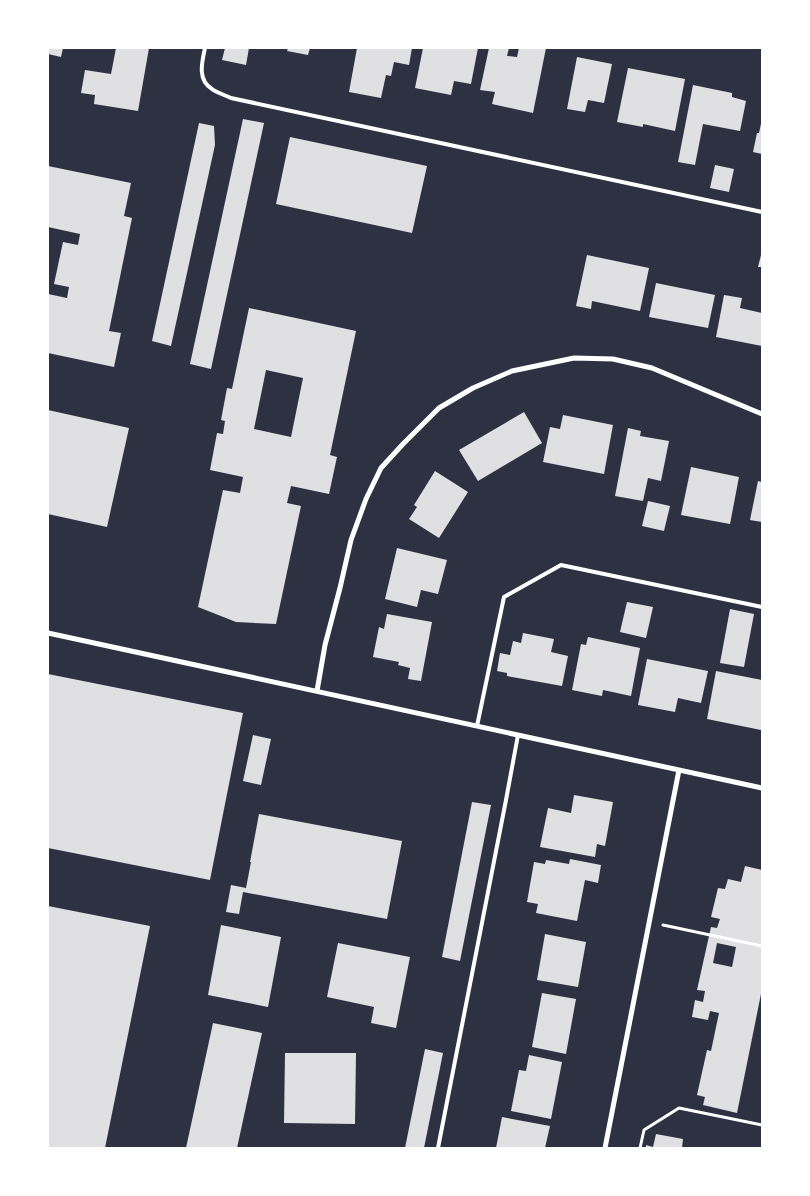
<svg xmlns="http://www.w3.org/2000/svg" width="810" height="1196" viewBox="0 0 810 1196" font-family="'Work Sans',sans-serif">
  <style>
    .building { fill: #e0e0e3; fill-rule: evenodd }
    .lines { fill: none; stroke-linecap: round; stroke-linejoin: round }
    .path { stroke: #fff; stroke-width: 3 }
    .service { stroke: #fff; stroke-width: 4 }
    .minor { stroke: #fff; stroke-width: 5 }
  </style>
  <rect width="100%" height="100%" fill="#2d3142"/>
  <!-- building -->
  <path class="building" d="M48,48H63L61,57L48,54Z
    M116,48H149L138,111L94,104L95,95L81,93L85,70L111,74Z
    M225,48H249L246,65L222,60Z
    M288,48H310L308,55L287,51Z
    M357,48H412L409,65L394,62L391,76L386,75L381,98L349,92Z
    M423,48H478L471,84L454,81L451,95L415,88Z
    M489,48H509L507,56L517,57L519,48H546L533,113L492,104L495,92L480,90Z
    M577,57L612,64L604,103L588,100L585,112L567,109Z
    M628,68L685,79L675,131L643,124V127L617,122Z
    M693,85L732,93V97L746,101L740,131L703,124L695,165L678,162Z
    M243,119L264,123L211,369L190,364Z
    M762,119V154L753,152L757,133H759Z
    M199,123L214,126L215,145L171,346L152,341Z
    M290,137L427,166L412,233L276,204Z
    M715,165L734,169L729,192L710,188Z
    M48,166L131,183L124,216L132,218L109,331L121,333L114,367L48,353V294L67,298L69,287L54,284L63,242L78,245L80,234L48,227Z
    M762,251V267H758Z
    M587,255L649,268L640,311L592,301L591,309L576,306Z
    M656,283L715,295L708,328L649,317Z
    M724,295L742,298L740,308L762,313V346L716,337Z
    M249,308L356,331L330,455L337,457L329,494L291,486L287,503L301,506L276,624L236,622L198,607L223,490L240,493L243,477L210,470L217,433L223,434L225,421L221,420L227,388L232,389ZM266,370L303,378L291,437L254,429Z
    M48,410L129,428L107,527L48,514Z
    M524,412L542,443L478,481L459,450Z
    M563,415L613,425L604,474L543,462L550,427L560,429Z
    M628,428L641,431L640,436L669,441L661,481L648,478L643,501L615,496Z
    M691,467L739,477L730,524L681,515Z
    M435,471L468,492L439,538L409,519L417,507L414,505Z
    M758,481L762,482V522L750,520Z
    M648,501L670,506L664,531L642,526Z
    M397,548L447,560L438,594L421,590L417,607L385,599Z
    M627,602L653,607L646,638L620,632Z
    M730,609L754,614L744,667L720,663Z
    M387,614L432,622L421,681L408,679L410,668L398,665L399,662L373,657L379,627L384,629Z
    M523,633L554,639L551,652L568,656L562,686L507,676V673L497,671L500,653L510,655L513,641L521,643Z
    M588,637L640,648L631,696L603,690L602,696L572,690L581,644L586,645Z
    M647,659L708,671L701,703L678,698L675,712L638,705Z
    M716,671L762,680V721L761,730L707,719Z
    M48,674L243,713L210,880L48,848Z
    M253,735L271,739L261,785L243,781Z
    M574,795L613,802L605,846L597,844L595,857L540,847L548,808L571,813Z
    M472,802L491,805L460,961L442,957Z
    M259,814L402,841L387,919L243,892L239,914L226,912L231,885L246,888L251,862H250Z
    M570,859L601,865L598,883L585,880L577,921L536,913L538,904L527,902L534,862L545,864L546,860L569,864Z
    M745,866L762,870V989L737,1113L703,1105L705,1097L697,1095L707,1050L711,1051L719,1013L710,1011L708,1020L692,1017L695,1000L703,1002L705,991L697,990L711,927L717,928L720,919L711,917L718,888L725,889L728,879L741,882ZM717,943L736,947L732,967L713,963Z
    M48,906L150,926L105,1148H48Z
    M221,925L281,937L268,1007L208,995Z
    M545,934L586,942L578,987L537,980Z
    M338,943L410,957L396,1028L371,1023L374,1007L327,997Z
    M542,993L576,999L566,1054L532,1047Z
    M213,1023L262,1033L237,1148H186Z
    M425,1049L443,1053L424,1148H405Z
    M285,1053H356L355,1124L284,1123Z
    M529,1055L562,1062L551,1119L511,1111L519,1070L526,1071Z
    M502,1117L550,1126L545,1148H496Z
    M656,1134L683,1139L682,1148H646V1145L653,1147Z"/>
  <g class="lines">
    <!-- path -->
    <path class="path" d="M663,925L762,946
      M640,1148L644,1130L679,1108L762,1125"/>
    <!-- service -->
    <path class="service" d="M205,48C202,62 197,80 212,89C217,93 225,95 231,98L762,212
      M477,726L504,597L561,565L762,607
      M438,1148L506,800L518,735"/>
    <!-- minor -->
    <path class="minor" d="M48,633L762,788
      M317,691L325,645L340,588L351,540L366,499L381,468L403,444L439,408L473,388L512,371L574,358L613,359L652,368L762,414
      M605,1148L679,770"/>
  </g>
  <!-- border -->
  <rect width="810" height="1196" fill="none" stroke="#ffffff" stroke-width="98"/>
</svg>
